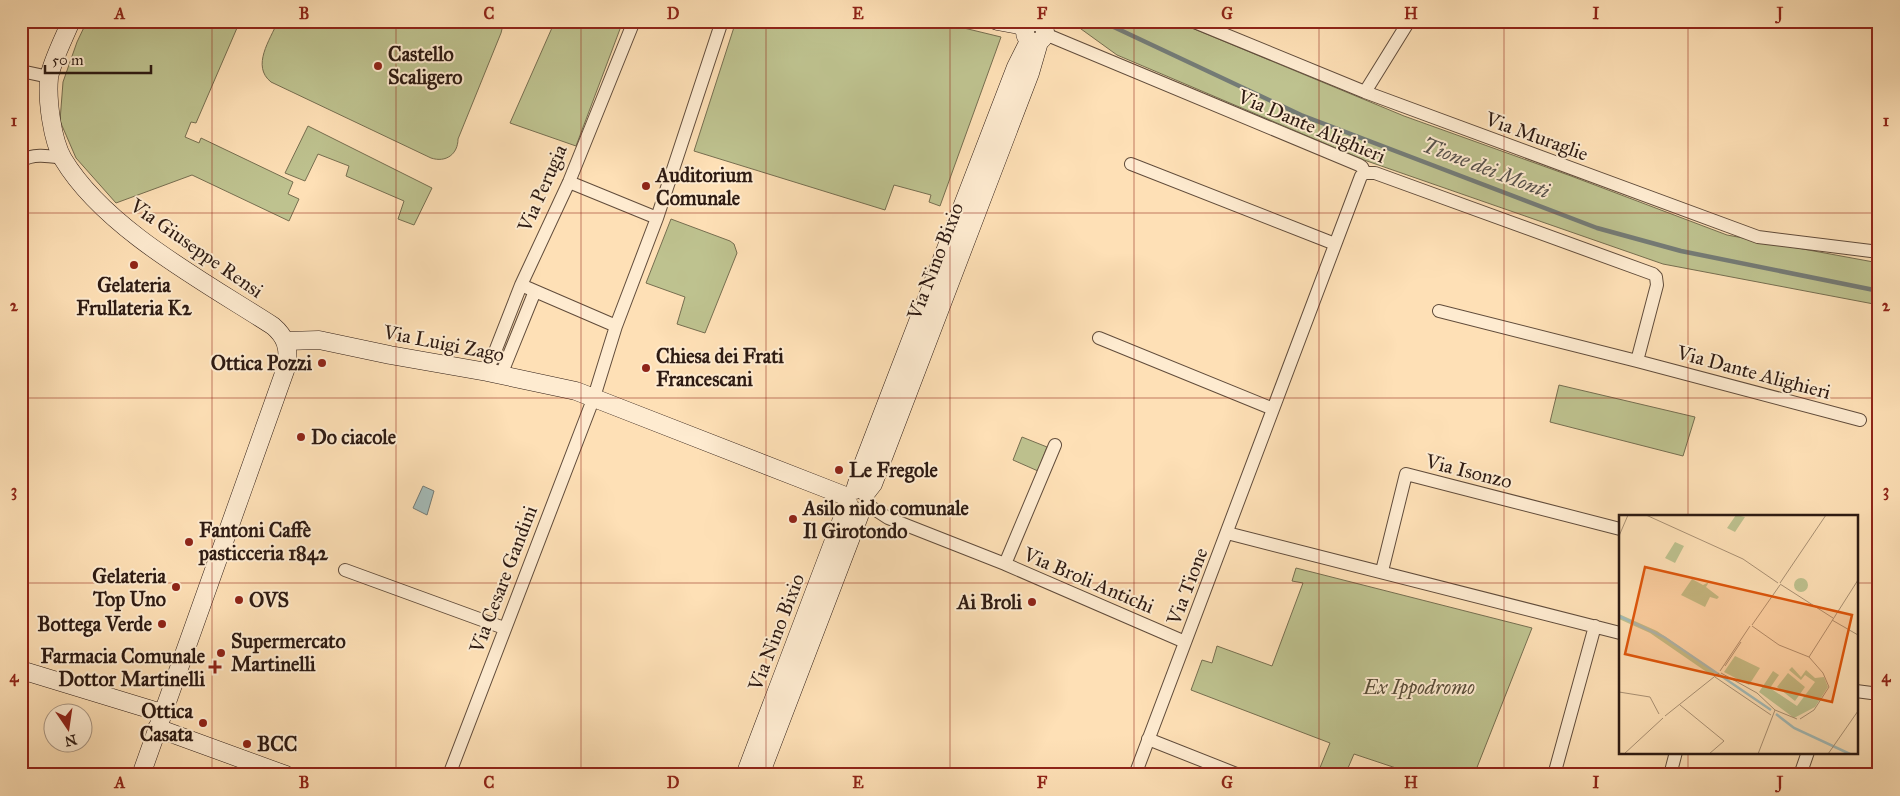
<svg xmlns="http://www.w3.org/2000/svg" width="1900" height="796" viewBox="0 0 1900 796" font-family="'IM FELL Great Primer',serif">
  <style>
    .green { fill: #bec28f; stroke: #766e50 }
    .water { fill: #a4bbb8; stroke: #747b76 }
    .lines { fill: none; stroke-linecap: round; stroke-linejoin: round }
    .stream { stroke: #747b76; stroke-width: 4.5 }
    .street-casing { stroke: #614c3b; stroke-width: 14 }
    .secondary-casing { stroke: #2d1a12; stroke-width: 19 }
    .street { stroke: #feebd0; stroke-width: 12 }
    .secondary { stroke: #feebd0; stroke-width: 18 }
    .grid { fill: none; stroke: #8f2418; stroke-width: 1; stroke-opacity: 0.55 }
    .poi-dot { fill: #8f2418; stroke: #feebd0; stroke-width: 2 }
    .labels { text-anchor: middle; stroke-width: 4; stroke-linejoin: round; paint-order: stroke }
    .poi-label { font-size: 20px; font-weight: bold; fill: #2d1a12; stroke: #feebd0; text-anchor: start }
    .street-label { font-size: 20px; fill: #2d1a12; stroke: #feebd0 }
    .park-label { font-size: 20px; font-style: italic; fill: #584c38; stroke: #feebd0 }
    .water-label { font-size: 21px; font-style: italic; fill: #57524c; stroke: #feebd0 }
    .inset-river { fill: none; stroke: #a4bbb8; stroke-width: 2.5 }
    .inset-road { fill: none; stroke: #aa9174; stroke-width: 1 }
    .view { fill: #df560c; fill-opacity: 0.15; stroke: #df560c; stroke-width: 2.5 }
    .inset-edge { fill: none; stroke: #2d1a12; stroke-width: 2.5 }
    .neatline { fill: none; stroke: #8f2418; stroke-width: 2 }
    .grid-label { font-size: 16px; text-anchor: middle; font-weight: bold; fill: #8f2418 }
  </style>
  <rect width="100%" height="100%" fill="#fee0b6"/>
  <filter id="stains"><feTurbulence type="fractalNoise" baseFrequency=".004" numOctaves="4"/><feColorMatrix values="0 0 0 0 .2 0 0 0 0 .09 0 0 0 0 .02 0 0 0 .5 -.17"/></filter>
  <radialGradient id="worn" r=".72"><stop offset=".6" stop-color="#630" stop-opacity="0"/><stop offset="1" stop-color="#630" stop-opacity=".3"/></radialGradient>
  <!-- green -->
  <path class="green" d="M87,21H240L196,123L191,122L185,137L199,143L201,138L293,182L288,194L299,199L289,221L192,175L116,203L76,158L60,121L63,82L77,42Z
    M278,21H504L501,33L458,139C458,154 446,163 431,158L271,82C251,66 270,40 278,21Z
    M555,21H623L576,146L510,123Z
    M736,21H935L1001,37L940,206L929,202L931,195L894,185L885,210L694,151Z
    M1070,21H1175L1404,116L1571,176L1727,235L1879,263V305L1663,264L1364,160L1117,55Z
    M308,126L432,188L414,225L398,219L404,201L346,176L349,166L318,154L305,181L285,173Z
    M671,219L730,241L734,244L737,253L705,333L677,324L685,297L646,283Z
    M1559,385L1695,417L1683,456L1550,422Z
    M1022,437L1047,447L1038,471L1013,460Z
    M1296,568L1532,628L1474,775H1417L1354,754L1345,775H1317L1330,743L1191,690L1202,660L1212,663L1217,646L1272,666L1303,583L1292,581Z"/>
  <!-- water -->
  <path class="water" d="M423,486L434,491L427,515L413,508Z"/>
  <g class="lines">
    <!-- stream -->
    <path class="stream" d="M1101,21L1301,115L1597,228L1681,251L1879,291"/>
    <defs>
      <path id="street" d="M1192,21L1365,92L1758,237L1879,252
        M1045,34L1359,165L1362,167L1365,173
        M21,71L49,77
        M1365,92L1409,21
        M21,161C33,153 49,156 63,158
        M1131,164L1335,244
        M1365,173H1375L1653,274L1656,277L1657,285L1637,361
        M569,182L657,218
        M521,285L616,326L657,218L722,21
        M1439,311L1637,361L1860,420
        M1099,338L1273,409
        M487,372L521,285L569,182L634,21
        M501,375L535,291
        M868,505L888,518L1005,564L1185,642
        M1227,533L1620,633
        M1005,564L1055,445
        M345,570L504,628
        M1382,571L1406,474L1620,529
        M1856,691L1879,694
        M1148,739L1239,775
        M449,775L594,397L616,326
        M1135,775L1361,176L1365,173
        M1554,775L1595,626
        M1670,775L1676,752
        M1800,775L1808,752"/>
      <path id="secondary" d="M71,21C65,36 51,63 49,78C47,100 52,140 63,159C105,229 205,282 273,326C286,337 289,348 287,365L141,775
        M997,21L1019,25L1025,29
        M1025 32a10 10 0 1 1 20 0a10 10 0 1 1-20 0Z
        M286,341L319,340L390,355L487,372L576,391L848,497
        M855,490L862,467L1016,67L1029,41
        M866,493L873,484L1030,73L1039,42
        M21,670L162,713
        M157,728L286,775
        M745,775L844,514L849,505
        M760,775L861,511"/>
    </defs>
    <!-- street casing -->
    <use href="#street" class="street-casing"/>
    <!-- secondary casing -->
    <use href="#secondary" class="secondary-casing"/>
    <!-- street -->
    <use href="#street" class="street"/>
    <!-- secondary -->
    <use href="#secondary" class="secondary"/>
  </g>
  <!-- grid -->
  <path class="grid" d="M212,21V775M396,21V775M581,21V775M766,21V775M950,21V775M1134,21V775M1319,21V775M1504,21V775M1688,21V516M21,213H1879M21,398H1879M21,583H1620M1856,583H1879M1688,752V775"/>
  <!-- markers -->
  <g class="poi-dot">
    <circle cx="378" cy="66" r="5"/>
    <circle cx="646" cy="186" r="5"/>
    <circle cx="134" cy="265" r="5"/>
    <circle cx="322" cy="363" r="5"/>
    <circle cx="646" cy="368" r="5"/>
    <circle cx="301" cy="437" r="5"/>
    <circle cx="839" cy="470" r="5"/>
    <circle cx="793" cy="519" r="5"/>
    <circle cx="189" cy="542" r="5"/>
    <circle cx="176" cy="587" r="5"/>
    <circle cx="239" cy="600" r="5"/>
    <circle cx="1032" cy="602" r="5"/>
    <circle cx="162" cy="624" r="5"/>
    <circle cx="221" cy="653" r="5"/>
    <path d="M212.5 659.5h5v5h5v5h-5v5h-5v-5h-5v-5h5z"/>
    <circle cx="203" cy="723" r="5"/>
    <circle cx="247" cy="744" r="5"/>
  </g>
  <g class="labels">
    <!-- poi labels -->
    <g class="poi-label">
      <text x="388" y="61">Castello<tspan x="388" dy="23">Scaligero</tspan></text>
      <text x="656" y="182">Auditorium<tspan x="656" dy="23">Comunale</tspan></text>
      <text x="134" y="292" text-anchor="middle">Gelateria<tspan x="134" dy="23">Frullateria K2</tspan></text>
      <text x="656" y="363">Chiesa dei Frati<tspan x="656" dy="23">Francescani</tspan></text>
      <text x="312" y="370" text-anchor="end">Ottica Pozzi</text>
      <text x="311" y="444">Do ciacole</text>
      <text x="849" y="477">Le Fregole</text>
      <text x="803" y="515">Asilo nido comunale<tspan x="803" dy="23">Il Girotondo</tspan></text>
      <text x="199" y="537">Fantoni Caffè<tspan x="199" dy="23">pasticceria 1842</tspan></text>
      <text x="166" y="583" text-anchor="end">Gelateria<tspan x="166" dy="23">Top Uno</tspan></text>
      <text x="249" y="607">OVS</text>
      <text x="1022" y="609" text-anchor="end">Ai Broli</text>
      <text x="152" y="631" text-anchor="end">Bottega Verde</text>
      <text x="231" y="648">Supermercato<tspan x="231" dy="23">Martinelli</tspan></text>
      <text x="205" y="663" text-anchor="end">Farmacia Comunale<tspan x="205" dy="23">Dottor Martinelli</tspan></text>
      <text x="193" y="718" text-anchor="end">Ottica<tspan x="193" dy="23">Casata</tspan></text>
      <text x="257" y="751">BCC</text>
    </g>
    <!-- street labels -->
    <g class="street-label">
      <text transform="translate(1312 126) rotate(23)" y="7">Via Dante Alighieri</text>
      <text transform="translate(1537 136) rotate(20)" y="7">Via Muraglie</text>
      <text transform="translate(542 188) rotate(-66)" y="7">Via Perugia</text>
      <text transform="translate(197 248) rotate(35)" y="7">Via Giuseppe Rensi</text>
      <text transform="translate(935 261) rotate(-69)" y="7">Via Nino Bixio</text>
      <text transform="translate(444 343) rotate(11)" y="7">Via Luigi Zago</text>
      <text transform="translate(1754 372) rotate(15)" y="7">Via Dante Alighieri</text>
      <text transform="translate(1469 471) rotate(14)" y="7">Via Isonzo</text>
      <text transform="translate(503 579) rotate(-69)" y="7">Via Cesare Gandini</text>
      <text transform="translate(1089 580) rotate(23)" y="7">Via Broli Antichi</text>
      <text transform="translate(1187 586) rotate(-69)" y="7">Via Tione</text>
      <text transform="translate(776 632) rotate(-69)" y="7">Via Nino Bixio</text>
    </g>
    <!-- park labels -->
    <g class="park-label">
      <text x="1419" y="694">Ex Ippodromo</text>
    </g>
    <!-- water labels -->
    <g class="water-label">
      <text transform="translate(1486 168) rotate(21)" y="7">Tione dei Monti</text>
    </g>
  </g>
  <!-- overview -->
  <g transform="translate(1619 515)">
    <rect width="239" height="239" fill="#fee0b6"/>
    <path d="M117,0L126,2L116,17L108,13ZM56,27L65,31L56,48L46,43ZM175 70a7 7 0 1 1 14 0a7 7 0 1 1-14 0ZM73,64L84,70L90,67L87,72L100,82L98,84L91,82L86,92L62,80ZM0,99L38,116L97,157L92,160L31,118L0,104ZM116,141L141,153L130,170L105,157ZM173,152L182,162L187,155L196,163L205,162L209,172L196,192L175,203L140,177L154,156L160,160L151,173L178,191L196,167L186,160L182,165L170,155ZM169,158L186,172L176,186L158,172Z" fill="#bec28f"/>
    <path class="inset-river" d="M0,101L45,122L152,195M157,199L175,213L231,239"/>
    <path class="inset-road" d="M27,0L124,44L159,68M0,21L9,0M161,68L207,0M161,69L214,103M213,105L239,120M133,110L161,70M133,111L160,130L190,142M190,142L239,65M106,151L122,127M101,156L131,111M102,158L138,178L156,195L178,204M96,162L152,200M0,177L31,182L40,199M61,190L105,226L90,239M46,201L100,158M181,204L195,195L210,172L204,158L190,142M5,239L44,203M139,239L156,195M209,239L239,196"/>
    <path class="view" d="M26,52L233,100L213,187L6,139Z"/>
    <rect width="239" height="239" class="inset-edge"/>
  </g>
  <!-- margin -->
  <rect width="1900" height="796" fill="none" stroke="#fee0b6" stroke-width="55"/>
  <!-- north arrow -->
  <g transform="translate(68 728) rotate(167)"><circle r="24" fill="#feebd0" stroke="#aa9784"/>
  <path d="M0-4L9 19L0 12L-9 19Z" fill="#8f2418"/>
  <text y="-8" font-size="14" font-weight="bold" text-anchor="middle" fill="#2d1a12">N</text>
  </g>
  <!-- scale -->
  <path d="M45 65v8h106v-8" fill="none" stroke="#2d1a12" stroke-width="2.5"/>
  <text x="52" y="65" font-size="15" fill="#2d1a12" stroke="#feebd0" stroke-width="4" paint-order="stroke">50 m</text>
  <rect x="28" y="28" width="1844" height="740" class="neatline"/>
  <g class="grid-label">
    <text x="120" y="19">A</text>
    <text x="304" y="19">B</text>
    <text x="489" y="19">C</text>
    <text x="673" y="19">D</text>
    <text x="858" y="19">E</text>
    <text x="1042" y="19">F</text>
    <text x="1227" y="19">G</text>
    <text x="1411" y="19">H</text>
    <text x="1596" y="19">I</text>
    <text x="1780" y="19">J</text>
    <text x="14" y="126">1</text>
    <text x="1886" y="126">1</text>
    <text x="14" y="311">2</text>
    <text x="1886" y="311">2</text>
    <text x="14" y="496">3</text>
    <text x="1886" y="496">3</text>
    <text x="14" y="682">4</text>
    <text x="1886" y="682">4</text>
    <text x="120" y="788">A</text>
    <text x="304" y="788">B</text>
    <text x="489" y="788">C</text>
    <text x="673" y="788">D</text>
    <text x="858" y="788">E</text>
    <text x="1042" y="788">F</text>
    <text x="1227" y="788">G</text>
    <text x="1411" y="788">H</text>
    <text x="1596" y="788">I</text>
    <text x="1780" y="788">J</text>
  </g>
  <rect width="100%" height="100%" filter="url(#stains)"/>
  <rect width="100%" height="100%" fill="url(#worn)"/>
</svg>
